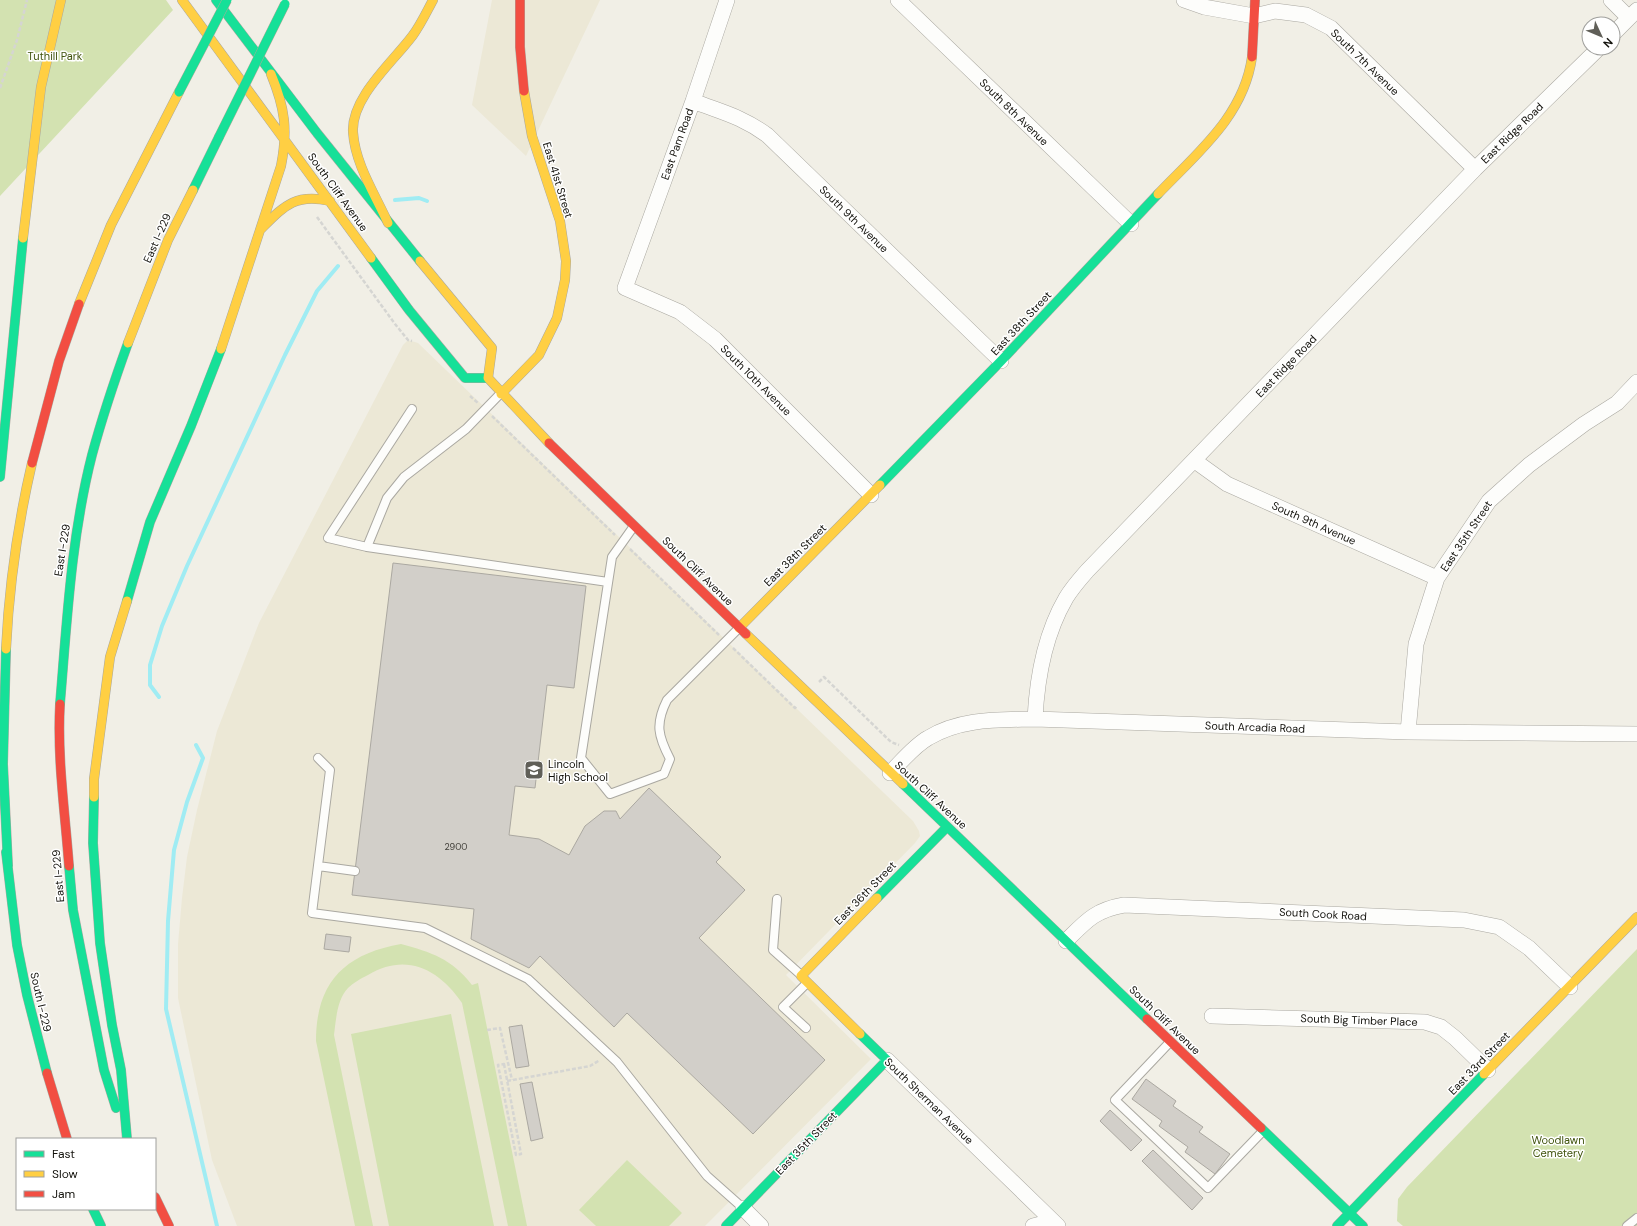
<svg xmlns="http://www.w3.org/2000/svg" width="1637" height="1226" viewBox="0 0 1637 1226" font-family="'DM Sans',sans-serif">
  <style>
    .built { fill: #ece8d6 }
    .green { fill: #d3e2b1 }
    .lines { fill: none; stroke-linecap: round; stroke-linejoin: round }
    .stream { stroke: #a0ecf3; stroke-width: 4 }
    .building { fill: #d2cfc9; stroke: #aba8a1 }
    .lane-casing { stroke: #aaa8a1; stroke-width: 10 }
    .street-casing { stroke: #aaa8a1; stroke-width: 16 }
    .fast-casing { stroke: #aaa8a1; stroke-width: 10 }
    .slow-casing { stroke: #aaa8a1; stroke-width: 10 }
    .jam-casing { stroke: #aaa8a1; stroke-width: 10 }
    .path { stroke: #d5d5d2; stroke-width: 2.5; stroke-dasharray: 4 2; stroke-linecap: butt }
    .lane { stroke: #fdfdfb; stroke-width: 8 }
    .street { stroke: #fdfdfb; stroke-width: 15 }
    .fast { stroke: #16e098; stroke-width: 9 }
    .slow { stroke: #ffcf43; stroke-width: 9 }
    .jam { stroke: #f24e42; stroke-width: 9 }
    .fast-bridge-casing { stroke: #acab98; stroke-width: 10; stroke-linecap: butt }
    .fast-bridge { stroke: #16e098; stroke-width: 9 }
    .labels { text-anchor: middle; stroke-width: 3; stroke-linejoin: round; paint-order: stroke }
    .number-label { font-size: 9px; fill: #42403a }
    .park-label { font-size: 11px; fill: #41540e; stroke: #fff }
    .street-label { font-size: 11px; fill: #12110b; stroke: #fff }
    .poi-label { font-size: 11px; fill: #12110b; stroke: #fff; text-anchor: start }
  </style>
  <rect width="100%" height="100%" fill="#f1efe6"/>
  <!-- built -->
  <path class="built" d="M492,0H600L526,156L472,105Z
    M408,340L418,343L913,821L919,831L920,836L915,843L786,975L871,1059L705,1226H237L212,1160L178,998V944L182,898L187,857L197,810L217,731L259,623L403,345Z"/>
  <!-- green -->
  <path class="green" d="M0,0H166L173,10L0,196Z
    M401,944C431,952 452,959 472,985L478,983L527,1226H508L462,1003C439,969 406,952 368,975C362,978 353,983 348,988C337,999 336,1020 334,1035L373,1226H355L316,1041C316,983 344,954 401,944Z
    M1637,949V1226H1403L1397,1221L1398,1199L1407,1187Z
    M451,1014L494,1226H389L351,1034Z
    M627,1160L682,1213L669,1226H596L579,1210Z"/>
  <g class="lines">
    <!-- stream -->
    <path class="stream" d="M395,200L419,198L427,201
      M159,697L150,685V665L162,626L187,566L285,355L317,291L338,266
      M196,745L203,758L187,802L174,850L168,921L166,1009L217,1226"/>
  </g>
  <!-- building -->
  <path class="building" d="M393,563L586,586L574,688L547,685L535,788L515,786L509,835L539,839L569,855L585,826L604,811H616L620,819L649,788L721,857L716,862L745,890L699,938L825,1060L753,1134L627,1013L614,1027L540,956L529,968L471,939L474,909L352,895Z
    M326,934L351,937L349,952L324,949Z
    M522,1025L529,1066L516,1068L509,1027Z
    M1146,1079L1176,1101L1173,1106L1203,1127L1199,1132L1230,1154L1215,1174L1185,1152L1188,1147L1159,1126L1162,1121L1132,1099Z
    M532,1082L543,1138L531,1141L520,1084Z
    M1110,1110L1142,1140L1131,1151L1100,1121Z
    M1153,1150L1203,1198L1192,1210L1142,1161Z"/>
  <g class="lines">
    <defs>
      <path id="lane" d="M412,409L328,538L367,547L608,582
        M634,526L612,557L581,758L610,794L664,774L670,759C658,736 655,724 667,700L739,628
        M367,547L387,498L404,477L466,429L500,394
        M318,758L330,770L312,913L425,928L528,979L617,1062L707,1176L743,1208
        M318,866L355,871
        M777,899L773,950L801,975
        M806,1028L783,1007L807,983
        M1170,1042L1115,1100L1208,1188L1263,1131
        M1627,1226L1637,1218"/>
      <path id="street" d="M727,0L693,101L625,288L680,312L715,339L871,495
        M898,0L1131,224
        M1184,0L1204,7L1254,16L1275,11L1306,15L1331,28L1475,169
        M1611,0L1629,18
        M1613,34L1637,10
        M693,101C721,112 741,116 767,135L1001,361
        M1195,461L1227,484L1437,578
        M1035,719C1037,677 1045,634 1066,598C1072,588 1080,579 1087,571L1475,169L1599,48
        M1408,732L1416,644L1437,578L1489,501L1529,465L1584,424L1617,403L1637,382
        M890,773C902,761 914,746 928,738C961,718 998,720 1035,719L1408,732L1637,734
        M1066,941C1086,921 1095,910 1124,905L1464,920L1499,927L1529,948L1570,987
        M1212,1016L1425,1022L1441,1027L1455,1038L1488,1070
        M887,1060L1058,1226
        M743,1208L761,1226
        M1033,1226L1052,1221"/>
      <path id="fast" d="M216,0L317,133L420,261
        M193,190L219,137
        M371,258L409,310L465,378H488
        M0,477L23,238
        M880,485L1001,361L1158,194
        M127,601L150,522L191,426L221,349
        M6,649L3,764L8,866
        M60,704C67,621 71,537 92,455C102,418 115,379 128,343
        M903,784L1147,1019
        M94,797L93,843L100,943L112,1025L121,1070L127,1139
        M6,852L17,945L27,995L47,1073
        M69,866L73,910L104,1070L116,1108
        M877,898L947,827
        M1261,1128L1363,1226
        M93,1209L101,1226
        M726,1226L887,1060L860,1034
        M1337,1226L1484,1074"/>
      <path id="slow" d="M182,0L371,258
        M1158,194C1197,153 1244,116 1252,57
        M388,223C375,194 355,164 353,132C351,97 394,61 413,35C421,24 427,11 433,0
        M261,229C284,206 295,193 330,201
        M23,238L41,87L61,0
        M420,261L492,348L488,378L549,443
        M79,304L111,225L179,92
        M128,343L168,240L193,190
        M221,349L281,166C288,130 285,108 271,74
        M501,394L539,355L557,318L565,280L566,261L560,221L532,136L524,91
        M739,628L880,485
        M746,634L903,784
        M6,649C9,587 18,523 32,463
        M94,797V779L110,657L127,601
        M860,1034L801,976L877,898
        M1484,1074L1637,917"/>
      <path id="jam" d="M520,0V47L524,91
        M1252,57L1255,0
        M549,443L746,634
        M32,463L59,361L79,304
        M60,704C57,758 65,812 69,866
        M1147,1019L1261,1128
        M47,1073L67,1139
        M155,1197L169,1226"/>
    </defs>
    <!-- lane casing -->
    <use href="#lane" class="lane-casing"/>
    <!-- street casing -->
    <use href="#street" class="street-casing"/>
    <!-- fast casing -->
    <use href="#fast" class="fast-casing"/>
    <!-- slow casing -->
    <use href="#slow" class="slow-casing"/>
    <!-- jam casing -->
    <use href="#jam" class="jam-casing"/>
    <!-- path -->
    <path class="path" d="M0,88L17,40L27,0
      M317,217L395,324L408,340L412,341
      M470,396L478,403
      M492,416L615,535
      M630,549L719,635
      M733,648L795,708L797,706
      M819,682L824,677L891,742L899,745
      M487,1030L500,1028L512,1080
      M504,1064L521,1154L516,1155L498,1065Z
      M507,1081L590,1066L600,1060"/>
    <!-- lane -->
    <use href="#lane" class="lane"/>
    <!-- street -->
    <use href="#street" class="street"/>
    <!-- fast -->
    <use href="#fast" class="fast"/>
    <!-- slow -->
    <use href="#slow" class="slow"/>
    <!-- jam -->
    <use href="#jam" class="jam"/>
    <defs>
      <path id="fast-bridge" d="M179,92L227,0
        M219,137L285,4"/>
    </defs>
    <!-- fast-bridge casing -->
    <use href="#fast-bridge" class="fast-bridge-casing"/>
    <!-- fast-bridge -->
    <use href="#fast-bridge" class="fast-bridge"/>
  </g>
  <!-- icons -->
  <defs>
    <symbol id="school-square" viewBox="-11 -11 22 22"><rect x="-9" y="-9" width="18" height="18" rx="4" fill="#605f58" stroke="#fff"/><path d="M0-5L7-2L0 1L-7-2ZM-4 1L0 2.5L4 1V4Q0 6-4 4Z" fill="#fff"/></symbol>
  </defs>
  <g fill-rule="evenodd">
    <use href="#school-square" x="523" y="759" width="22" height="22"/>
  </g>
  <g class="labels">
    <!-- number labels -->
    <g class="number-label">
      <text x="456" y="850">2900</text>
    </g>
    <!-- park labels -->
    <g class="park-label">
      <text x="55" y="60">Tuthill Park</text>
      <text x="1558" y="1144">Woodlawn<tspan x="1558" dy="13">Cemetery</tspan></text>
    </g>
    <!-- street labels -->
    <g class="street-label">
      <text transform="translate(1365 62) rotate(44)" y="4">South 7th Avenue</text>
      <text transform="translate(1014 112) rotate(44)" y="4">South 8th Avenue</text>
      <text transform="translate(1512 133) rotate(-44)" y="4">East Ridge Road</text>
      <text transform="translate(677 144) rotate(-70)" y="4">East Pam Road</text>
      <text transform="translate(558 180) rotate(73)" y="4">East 41st Street</text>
      <text transform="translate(338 192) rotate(54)" y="4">South Cliff Avenue</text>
      <text transform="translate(854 219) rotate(44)" y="4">South 9th Avenue</text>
      <text transform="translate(157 238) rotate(-66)" y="4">East I-229</text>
      <text transform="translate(1021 323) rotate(-47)" y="4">East 38th Street</text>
      <text transform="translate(1286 366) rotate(-46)" y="4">East Ridge Road</text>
      <text transform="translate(756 380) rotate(45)" y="4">South 10th Avenue</text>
      <text transform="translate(1314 523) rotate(24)" y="4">South 9th Avenue</text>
      <text transform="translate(1466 536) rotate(-56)" y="4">East 35th Street</text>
      <text transform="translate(62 550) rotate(-81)" y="4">East I-229</text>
      <text transform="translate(795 555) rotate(-45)" y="4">East 38th Street</text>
      <text transform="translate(698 571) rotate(44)" y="4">South Cliff Avenue</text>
      <text transform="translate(1255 727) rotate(2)" y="4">South Arcadia Road</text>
      <text transform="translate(931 795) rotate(43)" y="4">South Cliff Avenue</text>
      <text transform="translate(58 876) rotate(-95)" y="4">East I-229</text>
      <text transform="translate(865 893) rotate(-46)" y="4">East 36th Street</text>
      <text transform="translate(1323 914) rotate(3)" y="4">South Cook Road</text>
      <text transform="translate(41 1002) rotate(77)" y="4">South I-229</text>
      <text transform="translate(1165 1020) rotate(44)" y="4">South Cliff Avenue</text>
      <text transform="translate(1359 1020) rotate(2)" y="4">South Big Timber Place</text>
      <text transform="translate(1479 1063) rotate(-46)" y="4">East 33rd Street</text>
      <text transform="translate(929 1101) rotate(44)" y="4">South Sherman Avenue</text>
      <text transform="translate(806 1143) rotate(-46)" y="4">East 35th Street</text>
    </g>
    <!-- poi labels -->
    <g class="poi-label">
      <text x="548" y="768">Lincoln<tspan x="548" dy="13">High School</tspan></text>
    </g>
  </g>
  <!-- legend -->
  <rect x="16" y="1138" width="140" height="72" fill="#ffffff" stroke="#a0a09d"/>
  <rect x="24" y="1151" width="20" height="6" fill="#16e098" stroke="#a0a09d"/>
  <text x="52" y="1158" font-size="12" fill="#12110b">Fast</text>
  <rect x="24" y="1171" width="20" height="6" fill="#ffcf43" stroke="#a0a09d"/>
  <text x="52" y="1178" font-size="12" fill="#12110b">Slow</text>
  <rect x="24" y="1191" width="20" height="6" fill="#f24e42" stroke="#a0a09d"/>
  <text x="52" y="1198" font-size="12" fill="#12110b">Jam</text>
  <!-- north arrow -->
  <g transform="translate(1601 36) rotate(134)"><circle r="19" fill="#ffffff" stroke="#a0a09d"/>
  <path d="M0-3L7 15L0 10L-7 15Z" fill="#605f58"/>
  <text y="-6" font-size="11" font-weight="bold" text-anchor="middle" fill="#12110b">N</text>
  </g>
</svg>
